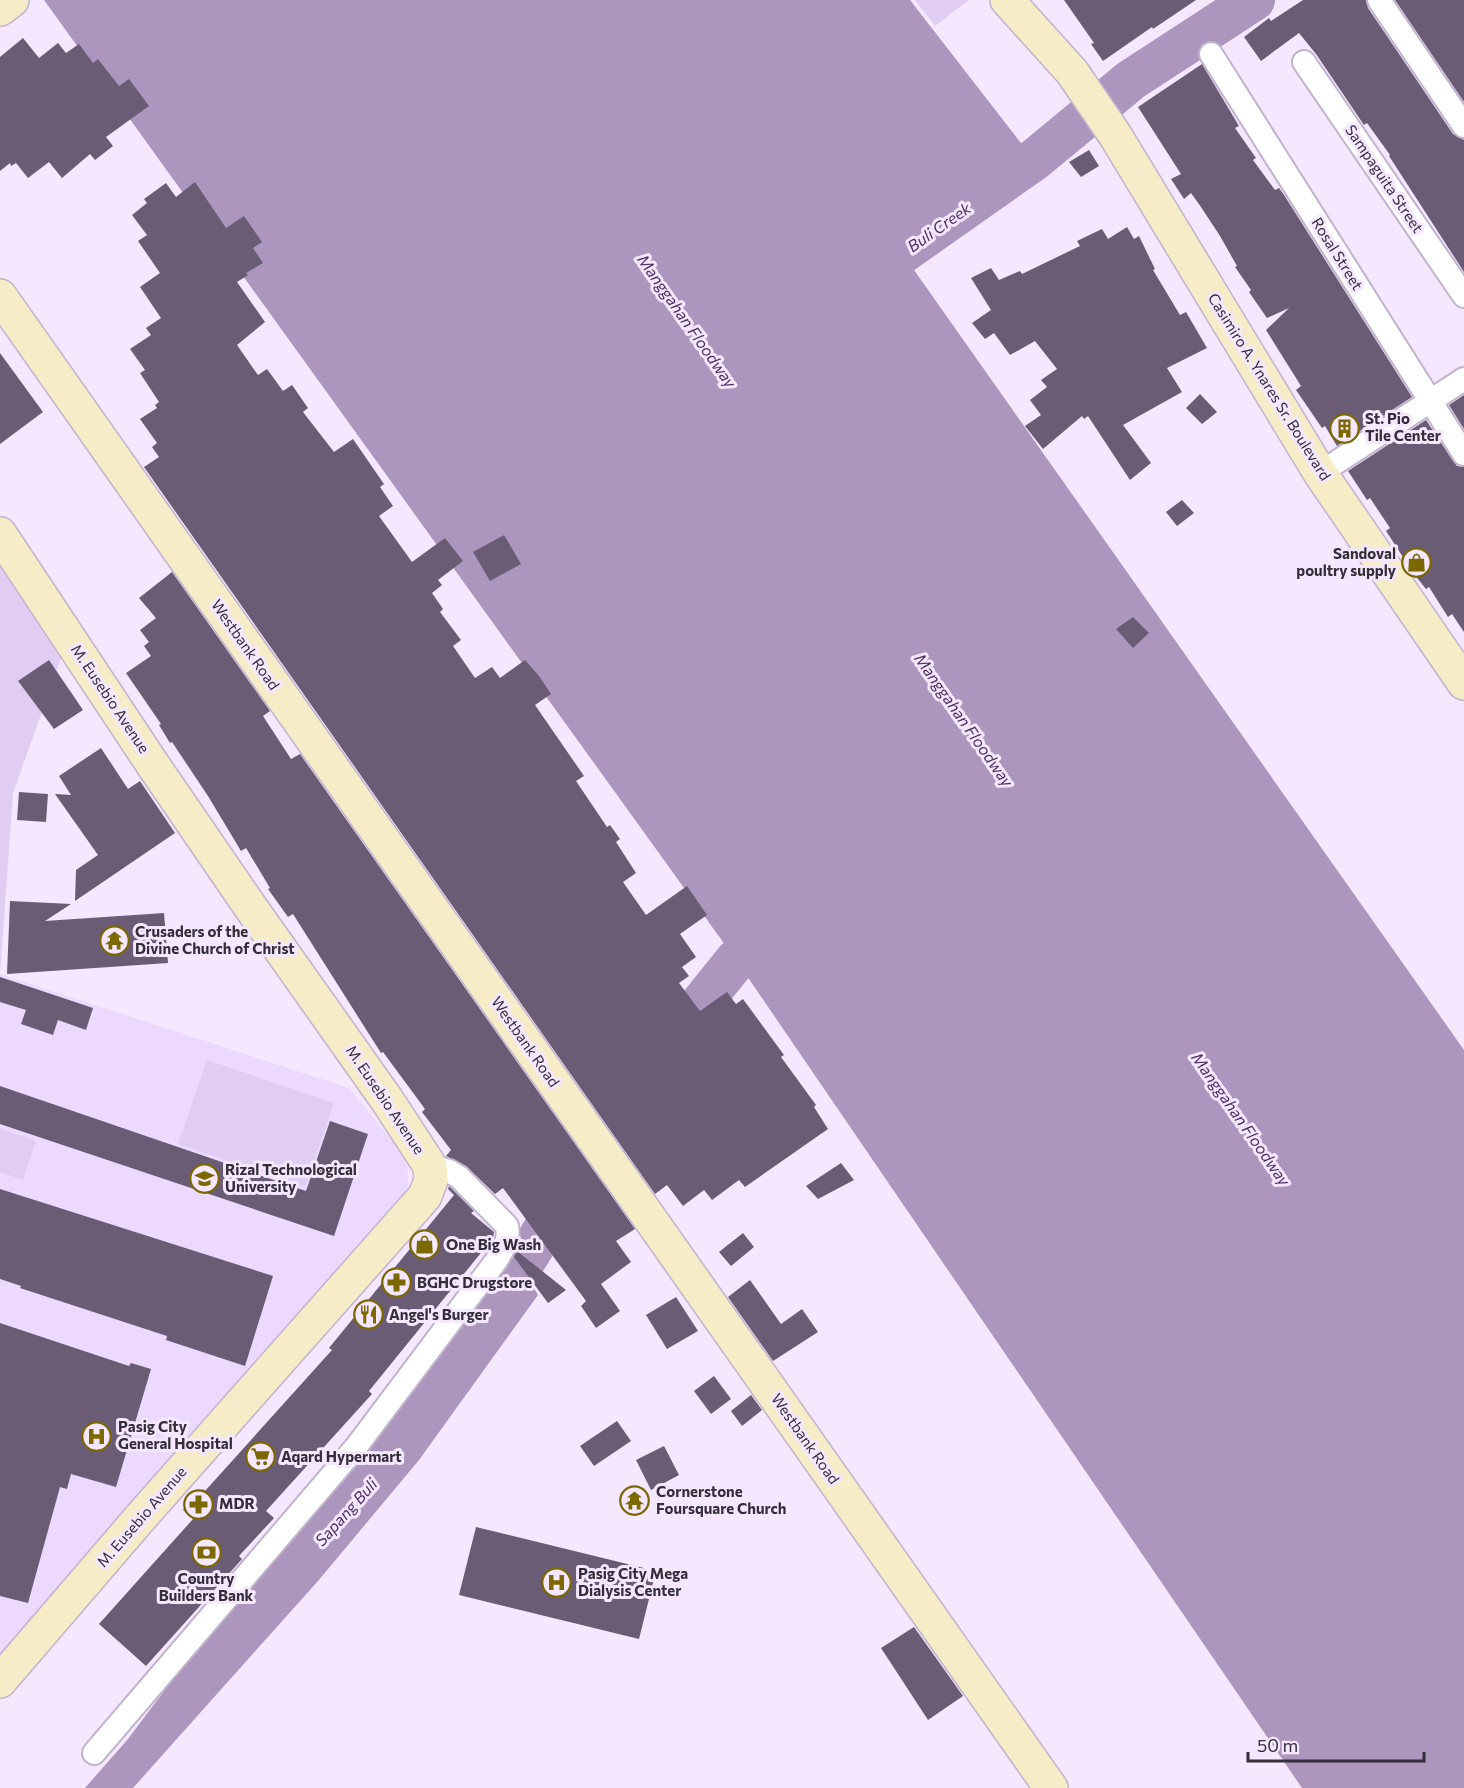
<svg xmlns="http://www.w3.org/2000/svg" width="1464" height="1788" viewBox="0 0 1464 1788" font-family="Commissioner,sans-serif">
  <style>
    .built { fill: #edd9fd }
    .green { fill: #e2cdf2 }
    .water { fill: #ac96be }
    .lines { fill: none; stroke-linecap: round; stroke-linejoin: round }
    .river { stroke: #ac96be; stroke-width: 42 }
    .building { fill: #6a5c74 }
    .street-casing { stroke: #c1b2ce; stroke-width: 26 }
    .secondary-casing { stroke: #c1b2ce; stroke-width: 36 }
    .street { stroke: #fff; stroke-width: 22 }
    .secondary { stroke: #f6edc8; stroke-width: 33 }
    .labels { text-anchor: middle; stroke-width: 6; stroke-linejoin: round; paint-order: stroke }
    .street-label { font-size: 15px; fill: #342e39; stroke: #f4e7fe }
    .poi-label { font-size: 15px; font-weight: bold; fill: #342e39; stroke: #f4e7fe; text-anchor: start }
    .water-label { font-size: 16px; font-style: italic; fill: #4d2e62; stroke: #f4e7fe }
  </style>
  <rect width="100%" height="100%" fill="#f4e7fe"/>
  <!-- built -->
  <path class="built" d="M0,974L349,1088L407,1159L409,1200L0,1659Z"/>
  <!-- green -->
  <path class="green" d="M915,0H969L935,26Z
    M0,560L63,653L13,793L0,974Z
    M207,1060L334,1103L305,1187L178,1144Z
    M0,1129L36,1141L23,1180L0,1172Z"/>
  <!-- water -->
  <path class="water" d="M44,0H910L1034,160L902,253L1464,1050V1788H1302L736,960Z
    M511,1250L538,1295L419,1460L318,1581L133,1788H85L128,1739L233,1599Z"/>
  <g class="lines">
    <!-- river -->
    <path class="river" d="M846,265L902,253L1034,160L1131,80L1254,0
      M681,1052L696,1041L687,1021L736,960
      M496,1308L554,1213L548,1204L561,1194"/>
  </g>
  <!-- building -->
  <path class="building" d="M1064,0H1196L1153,29L1152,27L1103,61L1091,44L1094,43Z
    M1303,0H1366L1368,8L1453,134L1464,140V272L1389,156L1390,155L1367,123L1364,125L1316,54L1299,33L1261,61L1244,37L1269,18L1271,21Z
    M1395,0H1464V102Z
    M23,38L39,58L58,43L66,53L79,44L93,63L98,59L119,86L129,79L149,106L106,137L113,146L95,160L90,154L62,178L49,162L28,178L16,163L11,166L10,163L0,171V57Z
    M1202,64L1239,126L1235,128L1256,158L1253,160L1275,190L1279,188L1284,195L1412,397L1337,446L1325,426L1322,428L1296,390L1301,386L1266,330L1289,308L1267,318L1249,292L1251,290L1235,267L1237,266L1220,236L1201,207L1191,193L1184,199L1171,179L1181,174L1138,107Z
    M1089,150L1099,166L1081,177L1069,162Z
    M195,182L226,228L244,216L262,242L253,248L263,263L246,273L248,275L237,282L265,322L237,345L258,375L267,369L283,391L292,385L308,408L303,412L334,452L353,439L384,484L380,487L393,506L379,516L412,562L445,538L463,561L438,580L442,585L432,593L443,609L440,612L461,640L453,646L475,678L492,667L500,678L525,660L539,676L551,694L535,705L584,776L576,781L607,827L610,825L620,839L616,842L636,873L623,882L646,915L687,886L707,915L680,934L696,957L682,967L689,976L679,983L700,1011L727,992L736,1004L743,999L784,1055L781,1057L816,1105L814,1107L828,1129L745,1187L739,1180L712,1200L704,1190L683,1206L667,1185L655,1194L144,467L159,457L152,447L157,443L140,419L157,408L155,405L159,402L140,373L145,370L130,349L151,335L146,328L161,318L140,287L160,273L138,241L147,235L132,215L147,203L144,199L166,183L176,197Z
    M1127,227L1134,239L1139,236L1155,269L1153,270L1180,315L1186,312L1207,348L1167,368L1182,392L1123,425L1151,463L1130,480L1088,416L1084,419L1082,416L1043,449L1025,426L1041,415L1030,400L1047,387L1041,380L1057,369L1035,341L1010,355L994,333L985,339L972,323L991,310L971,278L991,268L999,280L1020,271L1022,274L1080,246L1077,241L1102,229L1108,239Z
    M0,353L43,412L0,444Z
    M1200,394L1217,412L1202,424L1186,408Z
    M1464,395V429L1449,405Z
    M1426,420L1453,461L1457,466L1464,467V632L1452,614L1448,617L1429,587L1426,589L1414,574L1386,531L1390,528L1370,498L1367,500L1348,471Z
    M1182,500L1194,513L1177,526L1166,512Z
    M504,535L521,564L490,581L473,552Z
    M172,572L270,711L263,716L291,759L300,754L635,1229L616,1241L631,1262L601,1284L620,1311L596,1328L581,1306L586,1301L503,1188L495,1194L466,1166L446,1156L451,1150L422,1112L425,1109L383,1052L381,1053L293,914L288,917L268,889L270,888L246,848L241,851L208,796L172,742L170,743L159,725L161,724L126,673L151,656L144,646L149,642L140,630L156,618L139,598Z
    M1133,617L1149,633L1133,648L1116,629Z
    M49,660L83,710L54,729L18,681Z
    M101,748L128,789L140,781L175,833L75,901L76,870L98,855L55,794L71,795L59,776Z
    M19,792L48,794L46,822L17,820Z
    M10,901L71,904L45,921L164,913L168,963L7,974Z
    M0,977L93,1008L86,1030L58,1020L53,1035L21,1024L26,1010L0,1002Z
    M0,1086L306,1191L330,1121L368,1134L334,1236L0,1124Z
    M841,1163L854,1180L818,1199L806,1186Z
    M449,1186L474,1211L471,1213L494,1232L493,1238L369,1391L372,1394L266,1511L274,1518L239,1556L242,1559L146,1666L99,1624L193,1519L183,1510L203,1489L205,1491L332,1350L329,1348L454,1195L448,1189Z
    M0,1189L273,1276L245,1366L166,1340L167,1336L20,1288L21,1286L0,1279Z
    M743,1233L754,1247L731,1266L719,1252Z
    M517,1251L566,1290L548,1303L514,1257Z
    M750,1280L781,1324L802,1309L818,1332L773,1361L728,1297Z
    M676,1297L698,1331L667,1349L646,1315Z
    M0,1323L129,1366L131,1363L151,1369L116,1487L71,1474L67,1489L60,1487L28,1603L0,1596Z
    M714,1376L731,1399L711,1414L694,1391Z
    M751,1395L762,1410L742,1426L731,1411Z
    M617,1421L631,1441L594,1466L580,1446Z
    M664,1446L679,1475L651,1490L636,1460Z
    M476,1527L656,1571L639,1639L459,1595Z
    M914,1627L963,1696L928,1720L881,1648Z"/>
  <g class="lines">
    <defs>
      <path id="street" d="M1379,0L1464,126
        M1211,54L1464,454
        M1304,62L1464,296
        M1320,473L1464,379
        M94,1753L356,1447L496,1261C503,1249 510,1240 507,1226L459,1177L449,1171L430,1166"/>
      <path id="secondary" d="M1007,0L1072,72L1115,135L1320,473L1464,683
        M0,9L12,0
        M0,296L1051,1788
        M0,534L151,762L249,905L387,1100L430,1166L431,1180L425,1196L140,1518L0,1681"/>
    </defs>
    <!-- street casing -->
    <use href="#street" class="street-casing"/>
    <!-- secondary casing -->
    <use href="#secondary" class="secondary-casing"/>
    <!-- street -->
    <use href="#street" class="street"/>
    <!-- secondary -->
    <use href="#secondary" class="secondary"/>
  </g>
  <!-- icons -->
  <defs>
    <symbol id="building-ring" viewBox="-11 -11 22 22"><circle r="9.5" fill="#f4e7fe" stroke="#7c6800" stroke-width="1.5"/><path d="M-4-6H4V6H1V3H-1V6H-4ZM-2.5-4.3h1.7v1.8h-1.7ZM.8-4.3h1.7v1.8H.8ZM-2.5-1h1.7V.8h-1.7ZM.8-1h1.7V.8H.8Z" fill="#7c6800"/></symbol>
    <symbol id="shop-ring" viewBox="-11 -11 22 22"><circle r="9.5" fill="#f4e7fe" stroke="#7c6800" stroke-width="1.5"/><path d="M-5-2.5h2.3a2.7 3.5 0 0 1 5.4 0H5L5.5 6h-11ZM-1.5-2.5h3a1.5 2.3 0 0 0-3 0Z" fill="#7c6800"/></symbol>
    <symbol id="temple-ring" viewBox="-11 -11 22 22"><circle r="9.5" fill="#f4e7fe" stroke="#7c6800" stroke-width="1.5"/><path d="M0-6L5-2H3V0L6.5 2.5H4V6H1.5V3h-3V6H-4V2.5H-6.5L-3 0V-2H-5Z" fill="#7c6800"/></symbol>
    <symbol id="university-ring" viewBox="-11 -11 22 22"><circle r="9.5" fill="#f4e7fe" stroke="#7c6800" stroke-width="1.5"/><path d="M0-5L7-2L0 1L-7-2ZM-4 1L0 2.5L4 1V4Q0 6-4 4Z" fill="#7c6800"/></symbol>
    <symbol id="pharmacy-ring" viewBox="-11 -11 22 22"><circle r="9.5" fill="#f4e7fe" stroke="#7c6800" stroke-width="1.5"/><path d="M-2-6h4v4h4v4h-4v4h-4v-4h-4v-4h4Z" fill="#7c6800"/></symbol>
    <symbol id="restaurant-ring" viewBox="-11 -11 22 22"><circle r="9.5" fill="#f4e7fe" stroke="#7c6800" stroke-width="1.5"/><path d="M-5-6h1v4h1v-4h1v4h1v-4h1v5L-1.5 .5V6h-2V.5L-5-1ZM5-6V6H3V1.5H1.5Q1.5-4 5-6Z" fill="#7c6800"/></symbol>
    <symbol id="hospital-ring" viewBox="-11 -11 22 22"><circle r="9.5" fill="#f4e7fe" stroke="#7c6800" stroke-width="1.5"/><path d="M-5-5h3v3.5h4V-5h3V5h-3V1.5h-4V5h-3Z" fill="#7c6800"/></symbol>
    <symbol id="supermarket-ring" viewBox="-11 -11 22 22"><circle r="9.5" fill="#f4e7fe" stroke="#7c6800" stroke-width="1.5"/><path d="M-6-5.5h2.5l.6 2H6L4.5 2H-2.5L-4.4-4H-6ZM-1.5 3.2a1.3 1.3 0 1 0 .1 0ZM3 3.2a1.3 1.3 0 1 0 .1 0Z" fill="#7c6800"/></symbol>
    <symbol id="bank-ring" viewBox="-11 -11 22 22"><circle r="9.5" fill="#f4e7fe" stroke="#7c6800" stroke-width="1.5"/><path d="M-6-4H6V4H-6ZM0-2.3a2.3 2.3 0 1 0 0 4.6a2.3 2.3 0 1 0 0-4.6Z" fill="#7c6800"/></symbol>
  </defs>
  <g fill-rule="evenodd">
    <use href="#building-ring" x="1328" y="412" width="33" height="33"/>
    <use href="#shop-ring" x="1400" y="546" width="33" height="33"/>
    <use href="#temple-ring" x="98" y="924" width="33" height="33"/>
    <use href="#university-ring" x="188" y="1162" width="33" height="33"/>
    <use href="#shop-ring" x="408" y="1228" width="33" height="33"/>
    <use href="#pharmacy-ring" x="380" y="1266" width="33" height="33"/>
    <use href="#restaurant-ring" x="352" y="1298" width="33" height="33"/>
    <use href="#hospital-ring" x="80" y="1420" width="33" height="33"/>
    <use href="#supermarket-ring" x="244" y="1440" width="33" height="33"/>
    <use href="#temple-ring" x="618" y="1484" width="33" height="33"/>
    <use href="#pharmacy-ring" x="182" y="1488" width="33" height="33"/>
    <use href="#bank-ring" x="190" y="1536" width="33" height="33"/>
    <use href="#hospital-ring" x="540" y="1566" width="33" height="33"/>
  </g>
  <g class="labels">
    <!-- street labels -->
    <g class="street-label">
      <text transform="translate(1384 179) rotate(56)" y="5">Sampaguita Street</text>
      <text transform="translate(1337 254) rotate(58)" y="5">Rosal Street</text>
      <text transform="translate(1269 387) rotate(58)" y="5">Casimiro A. Ynares Sr. Boulevard</text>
      <text transform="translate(245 645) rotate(55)" y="5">Westbank Road</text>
      <text transform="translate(110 699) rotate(56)" y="5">M. Eusebio Avenue</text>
      <text transform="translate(525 1042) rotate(55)" y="5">Westbank Road</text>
      <text transform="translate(385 1100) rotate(56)" y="5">M. Eusebio Avenue</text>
      <text transform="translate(805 1439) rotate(55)" y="5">Westbank Road</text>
      <text transform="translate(142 1517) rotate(-49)" y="5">M. Eusebio Avenue</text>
    </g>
    <!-- poi labels -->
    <g class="poi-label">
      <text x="1365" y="424">St. Pio<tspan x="1365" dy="17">Tile Center</tspan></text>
      <text x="1396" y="559" text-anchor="end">Sandoval<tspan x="1396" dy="17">poultry supply</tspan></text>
      <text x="135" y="937">Crusaders of the<tspan x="135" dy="17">Divine Church of Christ</tspan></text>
      <text x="225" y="1175">Rizal Technological<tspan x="225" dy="17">University</tspan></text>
      <text x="446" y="1250">One Big Wash</text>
      <text x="417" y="1288">BGHC Drugstore</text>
      <text x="389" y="1320">Angel's Burger</text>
      <text x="118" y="1432">Pasig City<tspan x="118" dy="17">General Hospital</tspan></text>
      <text x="281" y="1462">Aqard Hypermart</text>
      <text x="656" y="1497">Cornerstone<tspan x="656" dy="17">Foursquare Church</tspan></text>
      <text x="219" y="1509">MDR</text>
      <text x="578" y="1579">Pasig City Mega<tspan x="578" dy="17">Dialysis Center</tspan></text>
      <text x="206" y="1584" text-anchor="middle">Country<tspan x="206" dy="17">Builders Bank</tspan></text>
    </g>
    <!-- water labels -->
    <g class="water-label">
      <text transform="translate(939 227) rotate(-35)" y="6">Buli Creek</text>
      <text transform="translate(687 321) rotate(55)" y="6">Manggahan Floodway</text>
      <text transform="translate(964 720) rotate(55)" y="6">Manggahan Floodway</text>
      <text transform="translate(1241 1119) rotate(55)" y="6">Manggahan Floodway</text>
      <text transform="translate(346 1512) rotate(-48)" y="6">Sapang Buli</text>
    </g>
  </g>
  <!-- scale -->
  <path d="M1248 1752v9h176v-9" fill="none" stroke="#342e39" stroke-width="3"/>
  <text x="1257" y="1752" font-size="18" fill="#342e39" stroke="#f4e7fe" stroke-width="4.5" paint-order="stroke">50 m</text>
</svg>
